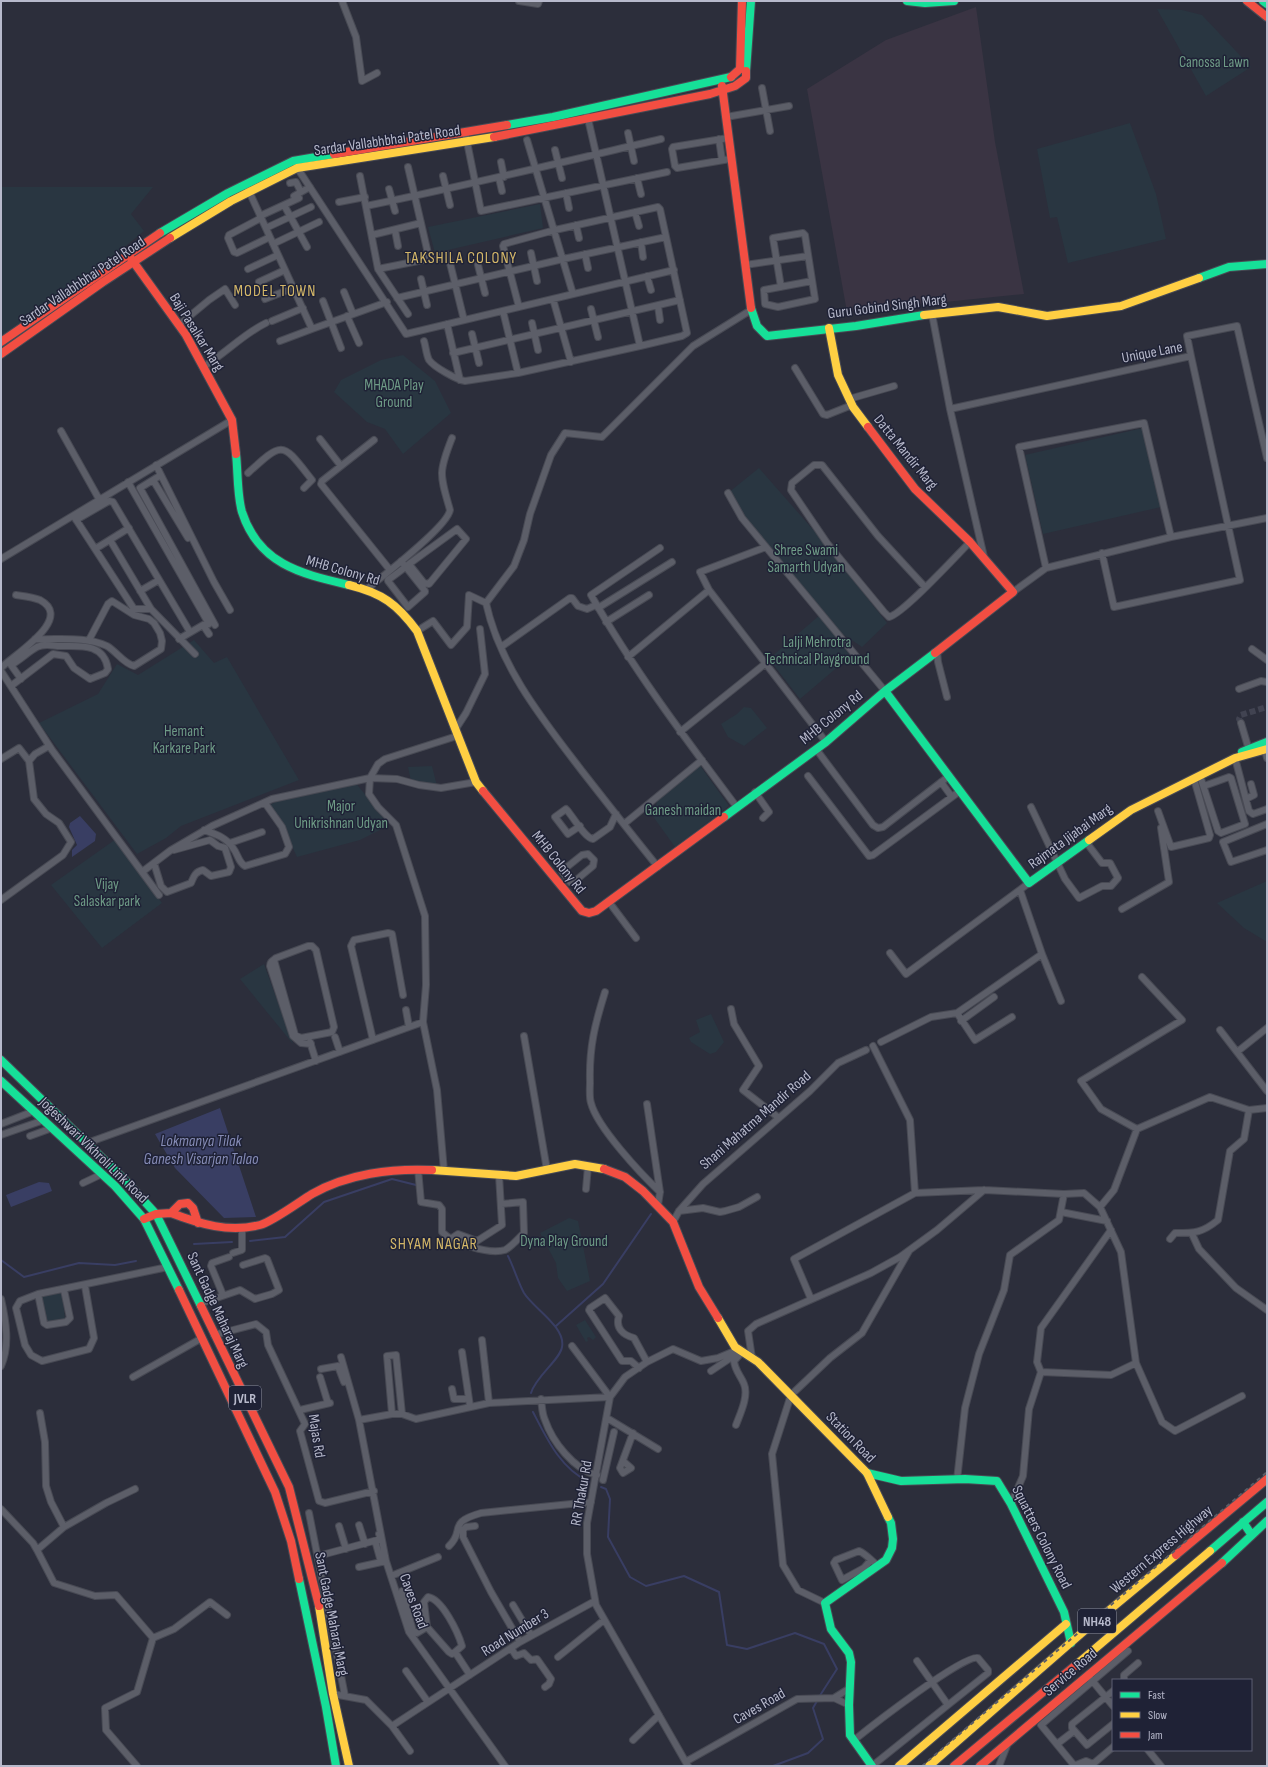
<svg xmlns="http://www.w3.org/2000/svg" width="1268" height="1767" viewBox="0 0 1268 1767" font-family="'Sofia Sans Condensed',sans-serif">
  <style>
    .medical { fill: #3a3443 }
    .green { fill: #293641 }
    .water { fill: #393e63 }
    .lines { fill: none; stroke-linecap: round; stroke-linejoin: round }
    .stream { stroke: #393e63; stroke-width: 2 }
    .street-tunnel { stroke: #414351; stroke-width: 6; stroke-dasharray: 6 3; stroke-linecap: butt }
    .street-casing { stroke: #484a54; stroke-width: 8 }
    .fast-casing { stroke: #484a54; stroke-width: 10 }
    .slow-casing { stroke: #484a54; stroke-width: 10 }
    .jam-casing { stroke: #484a54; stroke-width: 10 }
    .street { stroke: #5c5e68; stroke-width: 6 }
    .fast { stroke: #16e098; stroke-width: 8 }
    .slow { stroke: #ffcf43; stroke-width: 8 }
    .jam { stroke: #f24e42; stroke-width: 8 }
    .rail { stroke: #5b5c66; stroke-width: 2; stroke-dasharray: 4 4; stroke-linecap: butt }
    .labels { text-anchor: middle; stroke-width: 3; stroke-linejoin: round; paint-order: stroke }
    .shield { fill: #1f2236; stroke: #898c9e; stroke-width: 1 }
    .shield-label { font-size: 14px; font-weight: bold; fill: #b7b9cb }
    .park-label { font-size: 15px; fill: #6e9b86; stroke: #1f2236 }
    .street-label { font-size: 15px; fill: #b7b9cb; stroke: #1f2236 }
    .neighbourhood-label { font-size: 16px; letter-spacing: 1px; fill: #d4b768; stroke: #1f2236 }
    .water-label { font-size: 16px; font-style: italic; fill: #868cb6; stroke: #1f2236 }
  </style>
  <rect width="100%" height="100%" fill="#2c2e3b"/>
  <!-- medical -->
  <path class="medical" d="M976,7L995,142L1024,294L847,312L807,89L886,40Z"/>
  <!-- green -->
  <path class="green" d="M1157,9L1182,10L1202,15L1251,67L1206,96Z
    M1130,123L1156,194L1166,239L1068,263L1057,217L1050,218L1037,149Z
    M1,187H153L131,214L144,231L116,254L1,337Z
    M540,204L543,228L435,253L428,227Z
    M403,355L435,381L451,413L403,454L385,429L367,422L334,392L341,380L381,360Z
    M1143,428L1161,507L1043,534L1025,455Z
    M759,468L823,541L887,623L862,647L834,628L854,653L800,699L769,659L821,614L752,527L728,493Z
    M194,640L214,663L227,657L299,780L181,826L166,838L137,854L39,723L98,694L117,664L138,675Z
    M744,707L751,708L767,728L744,746L728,737L721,724L737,714Z
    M699,764L729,806L675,847L652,815L659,797L680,782Z
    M432,766L437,786L411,781L408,767Z
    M354,781L386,820L382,829L360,840L297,857L285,831L270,805L284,797L309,794Z
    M116,839L162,903L102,948L51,885Z
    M1267,881V942L1244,928L1217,903Z
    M264,964L293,1044L240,979Z
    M711,1014L724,1042L716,1052L710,1054L691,1042L689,1038L700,1032L696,1020Z
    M569,1218L578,1221L590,1281L567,1291L558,1278L556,1263L540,1233Z
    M62,1291L65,1319L48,1323L39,1296Z
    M585,1320L596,1337L593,1340L589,1337L587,1338L588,1341L586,1342L576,1325Z"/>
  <!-- water -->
  <path class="water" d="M80,816L96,834L95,841L72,857V850L77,845L69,827L70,823Z
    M220,1108L256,1217L224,1218L175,1168L155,1134Z
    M39,1182L49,1183L52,1191L11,1207L6,1195Z"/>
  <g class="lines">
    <!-- stream -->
    <path class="stream" d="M250,1241L285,1237L324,1202L392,1179L416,1185
      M194,1244L232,1242
      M508,1256C514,1268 518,1282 524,1293C533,1308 566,1327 562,1347C560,1360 536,1376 531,1393
      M1,1260L24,1277L79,1263L115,1265L136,1261
      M556,1326L603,1284L651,1214
      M533,1412C547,1439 560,1468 589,1482
      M601,1487L606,1489L610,1499L608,1537L630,1577L646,1586L684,1576L719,1592L727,1645L747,1649L795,1633L824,1644L837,1669L819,1697
      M773,1766L808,1753L823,1739L813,1708L817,1701"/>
    <!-- street-tunnel -->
    <path class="street-tunnel" d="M1241,723L1239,719L1241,715L1267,707"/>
    <defs>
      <path id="street" d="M342,1L356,37L362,81L377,73
        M519,1L538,4L539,1
        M762,88L770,131
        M726,117L789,106
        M465,132L481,211L667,172
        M628,133L634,161
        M728,138L673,147L672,149L675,166L677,168L730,159
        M719,139L722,160
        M527,140L573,294
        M555,150L562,178
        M501,162L504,177
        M296,166L406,334L674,270
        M360,176L378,269L408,314
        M443,176L450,205
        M499,178L502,191
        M637,178L641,194
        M290,183L296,182L301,192
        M248,189L312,329L387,302
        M389,189L395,211
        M566,193L569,208
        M294,196L310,187
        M339,202L365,197
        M284,205L307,247
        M366,206C465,186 563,162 661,139
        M635,212L639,226
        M260,216L299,198
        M261,218L229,235L228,238L234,252L237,253L270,237
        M421,223L429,258
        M576,225L579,238
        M266,228L311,207
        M395,230L398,246
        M372,235L421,223L408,167
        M641,242L643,257
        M273,244L319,222
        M531,253L537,281
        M585,254L588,268
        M478,265L485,293
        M745,265L808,256
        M248,269L278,255
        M378,269L448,255L464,320
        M647,276L651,290
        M421,279L427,305
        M259,282L285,270
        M781,287L773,238L803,233L805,235L815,299L778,307L765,304L764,290L812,281
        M344,292L353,314
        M397,298L563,259L666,237
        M265,299L293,288
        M553,299L571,362
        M323,301L341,348
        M658,306L660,320
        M519,307L503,246L504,244L555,230L658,207L660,209L687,333L682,336L640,346
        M591,309L598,337
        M503,311L518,373
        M932,314L950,409L984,557
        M347,316L359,343
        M272,321L303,308
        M532,323L538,350
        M447,324L460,380
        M179,325L209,300L225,289L235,305
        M472,334L479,363
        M280,341L312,329
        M424,341C426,347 426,354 429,360C434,367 457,380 465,381L518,373L640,346L586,110
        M453,353L680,300
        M1191,356L1187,336L1237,326L1267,458
        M203,367C225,354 243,334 266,323
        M795,368L823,414L827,415L852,405
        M849,399L894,386
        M950,409L1191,356L1240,580L1114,607L1102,553
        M61,431L99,499
        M320,439L341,466
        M374,440L322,481L321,484L390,570
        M156,465L214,582L230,610
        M248,473C284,440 282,442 312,480L304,488
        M161,475L140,488L215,625
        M153,480L188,538
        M128,482L209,624
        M728,493L742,518L885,691
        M75,518L134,609H151L195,654
        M76,520L109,501L113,502L190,632
        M110,540L151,609
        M766,547L700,572L709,590L826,742
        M660,548L591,595C633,669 685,738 736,806
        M95,549L129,528
        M1,559L232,420
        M401,561L425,591V592L408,607L388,581V580C395,575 402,570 409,564L457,529L466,539L429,584L424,583L409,564
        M1046,568L1019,447L1144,423L1171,537
        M925,587L878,536L822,465H814L792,483L791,490L827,543L884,612L889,617C903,614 957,555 970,542
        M367,589C383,576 448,526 450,510C440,475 438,473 452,438
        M140,591L159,580
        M1013,592L1046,568L1171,537L1267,518
        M598,608L672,562
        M606,622L649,595
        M417,631L433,621L451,645L467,627L469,595L486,603
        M35,639C58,640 86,636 107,646C117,652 123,663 134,666L161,649L162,641L160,633L154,623L149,619L134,615L112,601L108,604L89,640
        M179,639L203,625L209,634
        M501,647L570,598H572L578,606L587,609L596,605
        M1252,649L1267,660
        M937,651L938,662L947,697
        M628,657L709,590
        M1,668C13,655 75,619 40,600C33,597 23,596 16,595
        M1,671L52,750L159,895
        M11,686L53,654L66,656L74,668L90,679L105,673L108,669C104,643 80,646 61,646C52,646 45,643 37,647C28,652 20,660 11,665L21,679
        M1239,689L1261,681L1267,682
        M1241,723L1249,750
        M455,730L466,713L485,674L480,629
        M680,732L766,663
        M1264,746L1267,758
        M816,749L873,825L878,828L883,827L949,776
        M1235,758L1249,811L1253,814L1267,809
        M1,759L19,748L29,761L34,799L46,814L59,823L71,842L63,855L1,900
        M29,761L35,754L49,746
        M808,776L869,856L873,855L960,791
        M1200,776L1218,831L1221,833L1245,824L1231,778L1229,777L1204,786
        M941,782L952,797
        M755,792L769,812L763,818
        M1246,799L1254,795L1251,784
        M1031,807L1065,879L1079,898L1102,886H1111L1118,878L1110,863H1102L1086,842
        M1158,811L1171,847L1209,838L1210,835L1194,779
        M624,824L702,760
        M1267,824L1223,842L1231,862L1267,850
        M580,826L568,834L555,817L566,809L567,810C573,817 585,838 593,839L610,827L616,814
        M204,830C215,834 226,837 233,848C238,854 238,862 245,866L285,854L289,847L282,827L265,803
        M230,843L262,832
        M154,863L161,886L167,892L191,883C194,876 195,872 203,870L211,876L229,872L231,867L225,848L218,846L210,840L174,850
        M658,867C632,835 607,803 582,771C543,720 500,667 486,603L514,566L524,540L530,514L551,455L565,433L602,437L693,346L751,310
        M142,872L171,850L212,826L272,799L370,778L397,779L419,785L441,788L476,782
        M570,882L562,871L582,855L588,854L594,860L593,866L575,881
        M609,902L636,938
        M1122,909L1169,882L1161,828
        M890,953L906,974L1029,883
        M1042,954L1061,1001
        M274,960L295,1035L301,1038L332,1032L334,1027L316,950L312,946H308L276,958C272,961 270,962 270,966L293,1036L301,1043L311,1044
        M1142,977L1182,1020L1081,1081L1101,1109L1137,1129L1210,1097L1249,1110L1267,1108
        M605,992C595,1024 589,1047 590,1082C590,1088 589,1097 591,1103C597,1127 641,1174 660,1192
        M731,1009L734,1024L759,1066L743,1090L779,1118
        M406,1010L409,1027
        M957,1013L975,1040L1012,1017
        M961,1021L994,997
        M1220,1030L1267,1091
        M524,1036L547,1170
        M335,1037L340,1052
        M373,1040L351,946L354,940L388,933L392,934L403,995
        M310,1042L316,1061
        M881,1042L931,1017L957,1013L1042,954L1020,890
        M873,1046L910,1120L915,1193L984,1190L1064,1194L1084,1193L1100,1207L1121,1252L1136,1363L1162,1422L1175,1431L1242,1396
        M1237,1052L1267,1028
        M647,1104L660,1192L658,1205
        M1,1124L34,1111
        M1,1135L44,1120
        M30,1136L52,1128
        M87,1143L423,1022
        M418,1169L421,1202L439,1205L442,1209V1232C453,1243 489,1255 505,1250C511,1247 519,1238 524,1233L523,1202L501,1204
        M444,1171L437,1090L423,1022L426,985L425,916L396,825L378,807L369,794L370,778L378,764L385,759L457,736
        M83,1183L102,1174
        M586,1189L588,1166
        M1100,1207L1114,1190L1137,1129
        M679,1211L703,1208L720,1212L725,1211L739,1207L757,1197
        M1061,1212L1107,1221
        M673,1222L679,1211L703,1184L810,1091L838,1063L866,1050
        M1192,1234L1199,1249L1236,1288L1267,1310
        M452,1238L458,1234L477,1241L502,1225L499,1175
        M1170,1239L1175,1233C1195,1233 1202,1233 1218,1220L1230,1151L1244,1139L1249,1110
        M233,1253L242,1250V1228
        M64,1290L70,1318L66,1322L47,1325L44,1323L38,1294L168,1267
        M38,1294L20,1301L16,1308L25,1345L31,1355L42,1361L89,1349L94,1338L85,1286
        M223,1295L211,1266L212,1263L229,1257
        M1,1299C6,1321 10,1346 1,1366
        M811,1299L794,1259L915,1193
        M199,1304L240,1290L255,1299L272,1294L279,1290L267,1259L265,1258L243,1265
        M214,1335L256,1324L266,1332L268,1345L305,1424L300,1431L319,1501L325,1503L374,1491
        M482,1340L489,1403
        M572,1346L610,1397
        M462,1352L470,1406
        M341,1357L359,1420L386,1561L409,1632L505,1766
        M752,1358L748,1331L756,1324L871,1273L900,1257L937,1230L984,1190
        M639,1368L631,1361H622L589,1310L590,1308L605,1298L619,1316C615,1328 623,1335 634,1338L647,1362
        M321,1369L338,1366L344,1382
        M711,1371L735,1355
        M1041,1372L1111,1375L1136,1363
        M133,1377L202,1338
        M320,1377L328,1403
        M452,1389L454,1399H465
        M541,1399C542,1406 542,1414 545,1420C552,1441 574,1470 597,1475
        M300,1410L330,1403
        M40,1413L45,1442L46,1486L51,1502L64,1527
        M392,1414L387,1356L396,1355L402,1414
        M607,1418L658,1449
        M359,1420L392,1414H402L416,1419L489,1403L610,1397
        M736,1425C740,1414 749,1396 744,1384C741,1376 735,1371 734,1361L742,1352
        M623,1461L631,1468L623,1473L620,1468L633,1433
        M603,1480L614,1432
        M957,1480L965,1408L979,1354L1004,1290L1010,1255L1059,1220L1064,1194
        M135,1489L106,1503L64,1527L37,1550L54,1583L95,1596L116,1595L153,1638
        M1011,1504L1023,1476L1029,1409L1041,1372L1037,1362L1041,1328L1111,1230
        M1,1509L33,1543L37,1550
        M309,1513L345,1696
        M359,1525L365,1544
        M339,1526L346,1549
        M475,1526L466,1527L463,1530V1537L491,1592L520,1642
        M376,1544L381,1562
        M449,1546C466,1530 446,1523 481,1513L591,1502
        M318,1556L381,1539L379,1534
        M871,1560L864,1568L842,1580L834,1563L836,1560L859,1551C866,1554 872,1561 878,1566
        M359,1567L386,1561
        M391,1576L438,1557
        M402,1591L413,1631L417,1633L427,1627
        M825,1603L798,1590L783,1565L772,1454L791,1395L830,1358L862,1333L909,1251
        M513,1605L531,1635
        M153,1638L174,1629L210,1602L227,1615
        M511,1648L516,1656L524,1653L531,1660L537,1659L551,1679L549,1684L545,1687
        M455,1652L462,1646C458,1632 442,1599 428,1597L424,1602L427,1627L449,1652L452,1654L455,1652L470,1675
        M558,1657L604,1620
        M406,1671L428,1702
        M1090,1678L1113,1706
        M1124,1680V1675L1138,1663
        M1113,1691L1072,1724V1728L1087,1745L1113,1724
        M333,1694L366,1700L392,1726L520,1642L595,1601
        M834,1698L850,1688
        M392,1726L410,1751
        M633,1740L659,1715
        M853,1741C869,1728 965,1653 978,1658L988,1670V1673L948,1705
        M1057,1744L1074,1731
        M1113,1747L1093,1764L1086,1761L1076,1765L1073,1764L1041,1725L1128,1651
        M1148,1750L1161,1766
        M687,1761L797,1699L834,1698L849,1705
        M137,1766L106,1730L105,1708L137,1692L153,1638
        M688,1766L596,1605L587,1554V1523L610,1397L625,1377L647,1362L673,1349L701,1361L718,1358L737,1350
        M872,1766L948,1705L917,1661
        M999,1766L1008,1743"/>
      <path id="fast" d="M907,1L925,3L954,1
        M1263,1L1267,4
        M746,71L751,1
        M507,125L553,117L731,77
        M160,233L228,193L293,161L334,154
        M1199,278L1229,267L1267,264
        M751,308L757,326L767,336L856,326L924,315
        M236,454C238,471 237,495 242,512C259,565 302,574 349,585
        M885,691L1029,883L1089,840
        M1242,752L1267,742
        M724,817L826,742L885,691L935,653
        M1,1060L124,1179L156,1214L201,1306
        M1,1081L115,1186L144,1219L179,1290
        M867,1473L901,1481L965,1479L997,1481L1011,1504L1064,1612L1071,1643
        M1243,1522L1251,1534
        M1210,1551L1267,1502
        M1222,1563L1267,1521
        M299,1579L326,1707L336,1766
        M872,1766L850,1735L849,1705L851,1662L849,1653L831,1629L825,1603L886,1560L892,1548L893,1539L891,1523L888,1517"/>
      <path id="slow" d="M170,238L231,201L297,168L494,137
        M924,315L998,307L1047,316L1121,306L1199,278
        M829,328L838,375L853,407L868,427
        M349,585C382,593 397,604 417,631L476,782L483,791
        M1089,840L1131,810L1235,758L1267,749
        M432,1170L516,1176L575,1164L604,1169
        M718,1318L735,1347L758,1362L867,1473L888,1517
        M319,1606L333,1694L349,1766
        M1077,1664L1210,1551
        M899,1766L1066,1624
        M929,1766L1084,1631L1176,1555"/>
      <path id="jam" d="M1247,1L1267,17
        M731,77L740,69L742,1
        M722,86L751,308
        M494,137L710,94L735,86L746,78V71
        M334,154L507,125
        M127,253L186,335L232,420L236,454
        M1,342L160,233
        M1,354L103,282L170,238
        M868,427L915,489L970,542L1013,592L935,653
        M483,791L582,911L589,913L596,911L724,817
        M604,1169L625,1177L643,1191L673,1222L699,1287L718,1318
        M171,1213C200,1224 229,1233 260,1225C272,1222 299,1202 312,1194C347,1174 392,1168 432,1170
        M171,1213L180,1204L188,1203L193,1208L198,1223
        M144,1219L156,1214L171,1213
        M179,1290L275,1492L291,1541L299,1579
        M201,1306L289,1487L319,1606
        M1176,1555L1267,1479
        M954,1766L1077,1664
        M980,1766L1222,1563"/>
    </defs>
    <!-- street casing -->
    <use href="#street" class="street-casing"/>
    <!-- fast casing -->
    <use href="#fast" class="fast-casing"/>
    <!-- slow casing -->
    <use href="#slow" class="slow-casing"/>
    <!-- jam casing -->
    <use href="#jam" class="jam-casing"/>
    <!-- street -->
    <use href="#street" class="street"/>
    <!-- fast -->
    <use href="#fast" class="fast"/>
    <!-- slow -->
    <use href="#slow" class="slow"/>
    <!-- jam -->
    <use href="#jam" class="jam"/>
    <!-- rail -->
    <path class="rail" d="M922,1766L1267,1472"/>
  </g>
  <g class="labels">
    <!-- shield labels -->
    <g class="shield">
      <rect x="229" y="1386" width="32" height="24" rx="3"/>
      <rect x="1078" y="1609" width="38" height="24" rx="3"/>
    </g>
    <g class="shield-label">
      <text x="245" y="1403">JVLR</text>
      <text x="1097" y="1626">NH48</text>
    </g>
    <!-- park labels -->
    <g class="park-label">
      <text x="1214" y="67">Canossa Lawn</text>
      <text x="394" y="390">MHADA Play<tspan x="394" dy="17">Ground</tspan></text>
      <text x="806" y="555">Shree Swami<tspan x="806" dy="17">Samarth Udyan</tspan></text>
      <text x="817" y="647">Lalji Mehrotra<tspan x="817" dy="17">Technical Playground</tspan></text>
      <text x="184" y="736">Hemant<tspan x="184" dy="17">Karkare Park</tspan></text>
      <text x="341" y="811">Major<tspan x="341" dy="17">Unikrishnan Udyan</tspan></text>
      <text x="683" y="815">Ganesh maidan</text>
      <text x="107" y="889">Vijay<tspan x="107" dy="17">Salaskar park</tspan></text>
      <text x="564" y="1246">Dyna Play Ground</text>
    </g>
    <!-- street labels -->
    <g class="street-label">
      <text transform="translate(387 140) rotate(-8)" y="5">Sardar Vallabhbhai Patel Road</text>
      <text transform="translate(82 281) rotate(-34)" y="5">Sardar Vallabhbhai Patel Road</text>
      <text transform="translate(887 306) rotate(-7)" y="5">Guru Gobind Singh Marg</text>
      <text transform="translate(197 332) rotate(58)" y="5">Baji Pasalkar Marg</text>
      <text transform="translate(1152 352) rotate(-11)" y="5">Unique Lane</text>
      <text transform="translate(906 452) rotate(51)" y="5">Datta Mandir Marg</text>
      <text transform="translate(343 570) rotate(16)" y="5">MHB Colony Rd</text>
      <text transform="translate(831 717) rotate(-39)" y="5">MHB Colony Rd</text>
      <text transform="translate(1070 836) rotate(-36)" y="5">Rajmata Jijabai Marg</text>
      <text transform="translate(559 862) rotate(51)" y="5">MHB Colony Rd</text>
      <text transform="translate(755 1120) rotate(-41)" y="5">Shani Mahatma Mandir Road</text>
      <text transform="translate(94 1150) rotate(44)" y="5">Jogeshwari Vikhroli Link Road</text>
      <text transform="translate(218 1310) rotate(65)" y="5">Sant Gadge Maharaj Marg</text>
      <text transform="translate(317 1436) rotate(81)" y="5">Majas Rd</text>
      <text transform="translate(851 1437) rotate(46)" y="5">Station Road</text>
      <text transform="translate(581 1493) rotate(-80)" y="5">RR Thakur Rd</text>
      <text transform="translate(1042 1537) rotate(63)" y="5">Squatters Colony Road</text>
      <text transform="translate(1161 1549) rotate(-40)" y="5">Western Express Highway</text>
      <text transform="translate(414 1601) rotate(70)" y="5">Caves Road</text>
      <text transform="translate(332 1614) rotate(79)" y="5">Sant Gadge Maharaj Marg</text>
      <text transform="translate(515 1632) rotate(-32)" y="5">Road Number 3</text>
      <text transform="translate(1070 1672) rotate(-40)" y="5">Service Road</text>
      <text transform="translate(759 1706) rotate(-30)" y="5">Caves Road</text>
    </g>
    <!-- neighbourhood labels -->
    <g class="neighbourhood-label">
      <text x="461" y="263">TAKSHILA COLONY</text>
      <text x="275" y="296">MODEL TOWN</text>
      <text x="434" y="1249">SHYAM NAGAR</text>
    </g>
    <!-- water labels -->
    <g class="water-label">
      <text x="201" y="1146">Lokmanya Tilak<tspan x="201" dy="18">Ganesh Visarjan Talao</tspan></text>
    </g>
  </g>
  <!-- border -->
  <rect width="1268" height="1767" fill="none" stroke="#b7b9cb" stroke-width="4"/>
  <!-- legend -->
  <rect x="1112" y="1679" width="140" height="72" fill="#1f2236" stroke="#5c5e72"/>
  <rect x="1120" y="1692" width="20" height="6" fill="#16e098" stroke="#5c5e72"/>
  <text x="1148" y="1699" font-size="12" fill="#b7b9cb">Fast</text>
  <rect x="1120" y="1712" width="20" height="6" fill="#ffcf43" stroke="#5c5e72"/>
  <text x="1148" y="1719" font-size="12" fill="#b7b9cb">Slow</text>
  <rect x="1120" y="1732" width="20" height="6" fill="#f24e42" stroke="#5c5e72"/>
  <text x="1148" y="1739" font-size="12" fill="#b7b9cb">Jam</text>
</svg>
